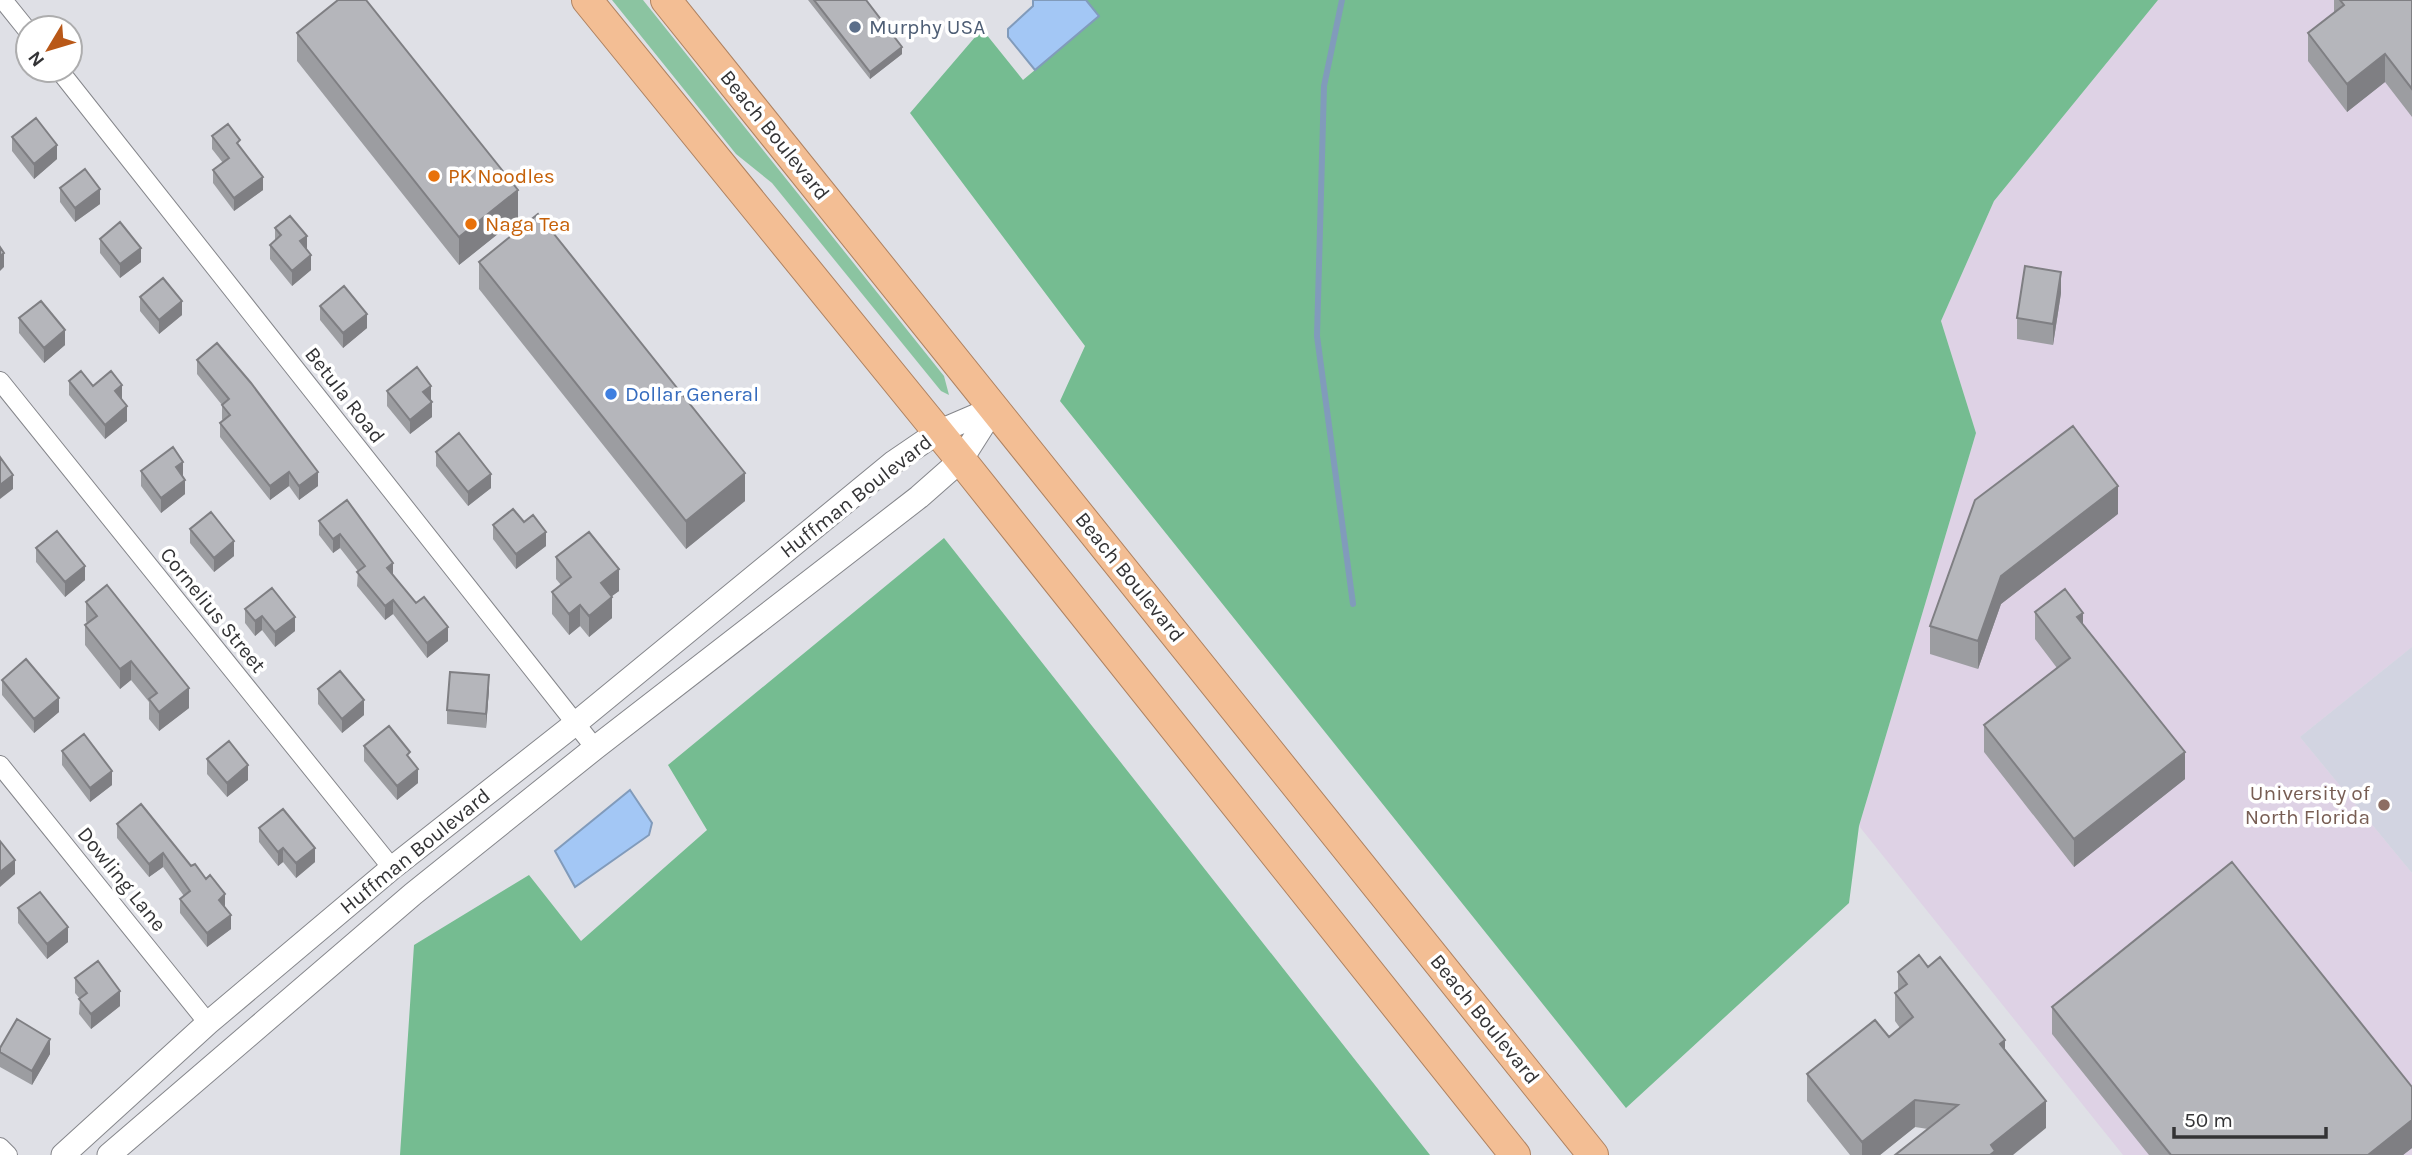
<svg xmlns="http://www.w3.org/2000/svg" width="2412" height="1155" viewBox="0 0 2412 1155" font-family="Karla,sans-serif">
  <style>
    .industrial { fill: #ded2e5 }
    .built { fill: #d2d4e1 }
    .green { fill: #8bc4a1 }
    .forest { fill: #75bc91 }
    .water { fill: #a3c7f5; stroke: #819bbb; stroke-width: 2 }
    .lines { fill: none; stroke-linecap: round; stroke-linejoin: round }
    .stream { stroke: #819bbb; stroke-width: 6 }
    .minor-casing { stroke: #85868b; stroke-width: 20 }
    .tertiary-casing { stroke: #85868b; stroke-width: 25 }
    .trunk-casing { stroke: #ae8261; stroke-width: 32 }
    .minor { stroke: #fff; stroke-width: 18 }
    .tertiary { stroke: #fff; stroke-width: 23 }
    .trunk { stroke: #f3be94; stroke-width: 30 }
    .wall { fill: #9c9da1 }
    .shaded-wall { fill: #7f7f83 }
    .building { fill: #b5b6bb; stroke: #7f7f83; stroke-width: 2 }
    .service-dot { fill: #5c6f8a; stroke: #fff; stroke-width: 2.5 }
    .food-dot { fill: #e8710a; stroke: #fff; stroke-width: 2.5 }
    .shop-dot { fill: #3f7fe0; stroke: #fff; stroke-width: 2.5 }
    .education-dot { fill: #8d6e63; stroke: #fff; stroke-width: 2.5 }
    .labels { text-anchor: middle; stroke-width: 7; stroke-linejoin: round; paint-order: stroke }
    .service-label { font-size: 21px; fill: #4e5e75; stroke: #fff; text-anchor: start }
    .street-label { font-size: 21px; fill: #333335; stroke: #fff }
    .food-label { font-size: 21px; fill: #c56008; stroke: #fff; text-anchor: start }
    .shop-label { font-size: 21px; fill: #366cbe; stroke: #fff; text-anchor: start }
    .education-label { font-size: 21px; fill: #785e54; stroke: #fff; text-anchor: end }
  </style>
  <rect width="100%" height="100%" fill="#dfe0e6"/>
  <!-- industrial -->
  <path class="industrial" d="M2158,0H2412V647L2300,737L2412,873V1155H2123L1859,826L1976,433L1941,321L1994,201Z"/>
  <!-- built -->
  <path class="built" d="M2412,647V873L2300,737Z"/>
  <!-- green -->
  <path class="green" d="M612,0H643L944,376L949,395L941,391L772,183L736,154Z"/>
  <!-- forest -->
  <path class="forest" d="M1086,0H2158L1994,201L1941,321L1976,433L1859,826L1849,903L1626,1108L1060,401L1085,346L910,113L982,29L1023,80L1099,16Z
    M944,538L1430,1155H400L414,945L529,875L581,941L707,830L668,765Z"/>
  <!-- water -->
  <path class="water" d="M1033,0H1086L1099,16L1035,70L1008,37V29L1033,6Z
    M630,790L652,823L649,835L575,887L555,851Z"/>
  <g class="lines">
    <!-- stream -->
    <path class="stream" d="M1342,0L1324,86L1317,336L1353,604"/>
    <defs>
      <path id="minor" d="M3,0L28,31
        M59,70L595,748
        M0,381L392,868
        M0,765L208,1023
        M0,1147L8,1155"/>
      <path id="tertiary" d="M63,1155L208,1023L392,868L576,723L894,462L938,432L994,408
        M109,1155L413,894L595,748L919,497L961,460L994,408"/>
      <path id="trunk" d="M587,0L961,460L1515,1155
        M666,0L1593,1155"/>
    </defs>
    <!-- minor casing -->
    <use href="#minor" class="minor-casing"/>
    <!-- tertiary casing -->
    <use href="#tertiary" class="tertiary-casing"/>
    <!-- trunk casing -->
    <use href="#trunk" class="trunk-casing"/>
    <!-- minor -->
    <use href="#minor" class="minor"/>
    <!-- tertiary -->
    <use href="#tertiary" class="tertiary"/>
    <!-- trunk -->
    <use href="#trunk" class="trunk"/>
  </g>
  <!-- wall -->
  <path class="wall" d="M808,0H866L902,54L870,79Z
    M2334,0H2412V117L2385,82L2347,112L2308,61V33L2334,13Z
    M297,33L518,218L459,265L297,61Z
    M212,136L240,147L263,190L234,211L213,183V170L223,163L212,149Z
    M12,137L57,159L34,179L12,151Z
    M60,188L100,204L75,222L60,202Z
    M275,228L307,250L311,270L292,286L270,259V245L275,240Z
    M100,239L141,262L120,278L100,253Z
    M479,262L745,501L686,549L479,289Z
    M2061,293L2053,345L2017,339V318Z
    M140,297L182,315L159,334L140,311Z
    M320,306L367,328L343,348L320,320Z
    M19,318L65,345L44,363L19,333Z
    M197,360L318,486L299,500L289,486L270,500L220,437V423L223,421L222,419V405L197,374Z
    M69,381L93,386L122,400L127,421L105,439L69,395Z
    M387,391L431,400L432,417L410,434L387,406Z
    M436,452L491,488L468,506L436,466Z
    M141,471L183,476L185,494L161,513L141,486Z
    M347,500L393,576L448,641L427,658L393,614L385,620L357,586L358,571L340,548L333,553L319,535V521Z
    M2118,514L2001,604L1978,669L1930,654V626Z
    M524,522L546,546L516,569L493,539V525Z
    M190,529L234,556L214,572L190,543Z
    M36,548L85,580L65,597L36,562Z
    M556,557L619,591L612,596V618L589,637L580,626L569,635L552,614V592L561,585L556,579Z
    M86,602L189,708L159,731L149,719V702L131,680L120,689L85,645V625L87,623L86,621Z
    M245,609L295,631L275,647L262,630L255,636L245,623Z
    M2035,612L2083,624L2185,779L2074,867L1984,752V725L2057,668L2035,639Z
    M2,680L59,712L34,733L2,695Z
    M318,689L364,715L342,733L318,704Z
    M489,689L486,728L447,724V710Z
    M364,746L410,759L418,783L397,800L364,761Z
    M62,751L112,785L90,802L62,765Z
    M207,759L248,780L227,797L207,774Z
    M141,804L225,908L231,929L207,947L180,913V899L184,896L163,867L149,877L117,838V824Z
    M259,828L315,862L296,878L283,862L278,866L259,842Z
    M18,908L68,942L47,959L18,923Z
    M1928,967L2005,1050L2046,1128L1928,1129L1915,1127L1880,1155H1850L1807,1101V1074L1889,1037L1900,1028L1895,1021V993L1898,991V972Z
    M75,978L120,1006L91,1029L79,1014L80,999L75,993Z
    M2052,1007L2412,1087V1148L2403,1155H2149L2052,1034Z
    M0,1048L50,1054L32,1085L0,1067Z"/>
  <!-- shaded-wall -->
  <path class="shaded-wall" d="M902,47V54L870,79V72Z
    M2385,54V82L2347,112V84Z
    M57,145V159L34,179V164Z
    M263,177V190L234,211V198Z
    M100,189V204L75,222V208Z
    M518,190V218L459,265V237Z
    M307,236V250L300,241Z
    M141,248V262L120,278V264Z
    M4,253V267L0,271V256Z
    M311,255V270L292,286V271Z
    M2061,272V293L2053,345V324Z
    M182,301V315L159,334V320Z
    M367,314V328L343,348V333Z
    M65,330V345L44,363V348Z
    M122,385V400L115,391Z
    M431,386V400L423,406V392Z
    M432,402V417L410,434V420Z
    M127,406V421L105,439V425Z
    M183,462V476L176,482V467Z
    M289,472V486L270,500V486Z
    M318,472V486L299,500V486Z
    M745,473V501L686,549V521Z
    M491,474V488L468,506V492Z
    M13,475V489L0,499V485Z
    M185,480V494L161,513V498Z
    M2118,486V514L2001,604L1978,669V641L2001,576Z
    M546,532V546L516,569V554Z
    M340,534V548L333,553V539Z
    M234,541V556L214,572V558Z
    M393,563V578L387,568Z
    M85,566V580L65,597V582Z
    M619,569V591L601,604V583Z
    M612,597V618L589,637V616Z
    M393,600V614L385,620V606Z
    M580,605V626L569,635V614Z
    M2083,613V640L2077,617Z
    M262,616V630L255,636V621Z
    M295,617V631L275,647V632Z
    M448,627V641L427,658V643Z
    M131,661V680L120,689V669Z
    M489,675V689L486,728V714Z
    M189,688V708L159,731V712Z
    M59,698V712L34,733V719Z
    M364,700V715L342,733V719Z
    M2185,752V779L2074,867V839Z
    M248,765V780L227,797V783Z
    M418,769V783L397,800V786Z
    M112,771V785L90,802V788Z
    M283,848V862L278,866V852Z
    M315,848V862L296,878V863Z
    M163,853V867L149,877V864Z
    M15,860V874L0,887V872Z
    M225,894V908L219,900Z
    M231,915V929L207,947V933Z
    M68,927V942L47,959V944Z
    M120,991V1006L91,1029V1014Z
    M50,1039V1054L32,1085V1071Z
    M2005,1040V1067L2000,1044Z
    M1915,1100V1127L1880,1155H1862V1142Z
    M2046,1101V1128L2013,1155H1990L1991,1145Z
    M2412,1120V1148L2403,1155H2368Z"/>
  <!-- building -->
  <path class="building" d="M338,0H366L518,190L459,237L297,33Z
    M814,0H866L902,47L870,72Z
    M2340,0H2412V89L2385,54L2347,84L2308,33L2344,5Z
    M36,118L57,145L34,164L12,137Z
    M228,124L240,140L237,143L263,177L234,198L213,170L229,158L212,136Z
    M85,169L100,189L75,208L60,188Z
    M538,214L745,473L686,521L479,262Z
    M290,216L307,236L300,241L311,255L292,271L270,245L281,235L275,228Z
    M120,222L141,248L120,264L100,239Z
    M0,247L4,253L0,256Z
    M2025,266L2061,272L2053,324L2017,318Z
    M163,278L182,301L159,320L140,297Z
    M344,286L367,314L343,333L320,306Z
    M41,301L65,330L44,348L19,318Z
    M217,343L251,383L318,472L299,486L289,472L270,486L220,423L230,415L222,405L229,399L197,360Z
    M417,367L431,386L423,392L432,402L410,420L387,391Z
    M81,371L93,386L111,371L122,385L115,391L127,406L105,425L69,381Z
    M2073,426L2118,486L2001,576L1978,641L1930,626L1975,500Z
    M459,433L491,474L468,492L436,452Z
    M173,447L183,462L176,467L185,480L161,498L141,471Z
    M0,457L13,475L0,485Z
    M347,500L393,563L387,568L416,603L424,597L448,627L427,643L393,600L385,606L357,572L365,566L340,534L333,539L319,521Z
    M513,509L524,522L533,515L546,532L516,554L493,525Z
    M211,512L234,541L214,558L190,529Z
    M57,531L85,566L65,582L36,548Z
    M589,532L619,569L601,583L612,597L589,616L580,605L569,614L552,592L571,577L556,557Z
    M107,585L189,688L159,712L149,699L157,693L131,661L120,669L85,625L97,616L86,602Z
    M272,588L295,617L275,632L262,616L255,621L245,609Z
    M2065,589L2083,613L2077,617L2185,752L2074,839L1984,725L2070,658L2035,612Z
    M26,659L59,698L34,719L2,680Z
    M340,671L364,700L342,719L318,689Z
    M450,672L489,675L486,714L447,710Z
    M389,726L410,752L407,755L418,769L397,786L364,746Z
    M84,734L112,771L90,788L62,751Z
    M229,741L248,765L227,783L207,759Z
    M141,804L191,866L195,864L206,879L210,875L225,894L219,900L231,915L207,933L180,899L190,891L163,853L149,864L117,824Z
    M283,809L315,848L296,863L283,848L278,852L259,828Z
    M0,841L15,860L0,872Z
    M2232,862L2412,1087V1120L2368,1155H2171L2052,1007Z
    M40,892L68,927L47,944L18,908Z
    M1919,955L1928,967L1940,957L2005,1040L2000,1044L2046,1101L1991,1145L1995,1151L1990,1155H1895L1958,1105L1915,1100L1862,1142L1807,1074L1875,1020L1889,1037L1913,1017L1895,993L1907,984L1898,972Z
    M98,961L120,991L91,1014L79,999L87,993L75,978Z
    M17,1019L50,1039L32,1071L0,1052V1048Z"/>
  <!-- markers -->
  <circle class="service-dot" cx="855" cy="27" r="7"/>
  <g class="food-dot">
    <circle cx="434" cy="176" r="7"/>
    <circle cx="471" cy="224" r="7"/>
  </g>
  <circle class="shop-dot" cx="611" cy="394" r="7"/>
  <circle class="education-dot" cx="2384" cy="805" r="7"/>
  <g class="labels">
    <!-- service labels -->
    <g class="service-label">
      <text x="869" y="34">Murphy USA</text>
    </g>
    <!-- street labels -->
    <g class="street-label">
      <text transform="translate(775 135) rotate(51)" y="7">Beach Boulevard</text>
      <text transform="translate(345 395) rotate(52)" y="7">Betula Road</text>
      <text transform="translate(856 496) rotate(-38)" y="7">Huffman Boulevard</text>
      <text transform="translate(1130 577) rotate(51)" y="7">Beach Boulevard</text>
      <text transform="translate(213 610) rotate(51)" y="7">Cornelius Street</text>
      <text transform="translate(415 851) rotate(-39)" y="7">Huffman Boulevard</text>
      <text transform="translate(122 879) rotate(51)" y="7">Dowling Lane</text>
      <text transform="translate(1485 1019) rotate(51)" y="7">Beach Boulevard</text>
    </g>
    <!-- food labels -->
    <g class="food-label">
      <text x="448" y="183">PK Noodles</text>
      <text x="485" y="231">Naga Tea</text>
    </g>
    <!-- shop labels -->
    <g class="shop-label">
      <text x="625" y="401">Dollar General</text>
    </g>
    <!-- education labels -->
    <g class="education-label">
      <text x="2370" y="800">University of<tspan x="2370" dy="24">North Florida</tspan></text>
    </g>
  </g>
  <!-- north arrow -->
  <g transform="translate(49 49) rotate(232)"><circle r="33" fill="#ffffff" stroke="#adadae" stroke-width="2"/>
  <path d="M0-5L12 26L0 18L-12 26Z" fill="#b95818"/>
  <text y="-10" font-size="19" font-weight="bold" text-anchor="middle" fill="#333335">N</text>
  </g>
  <!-- scale -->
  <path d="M2174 1127v10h152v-10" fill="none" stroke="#333335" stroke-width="3.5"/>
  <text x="2184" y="1127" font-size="21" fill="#333335" stroke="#ffffff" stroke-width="5" paint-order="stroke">50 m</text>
</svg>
